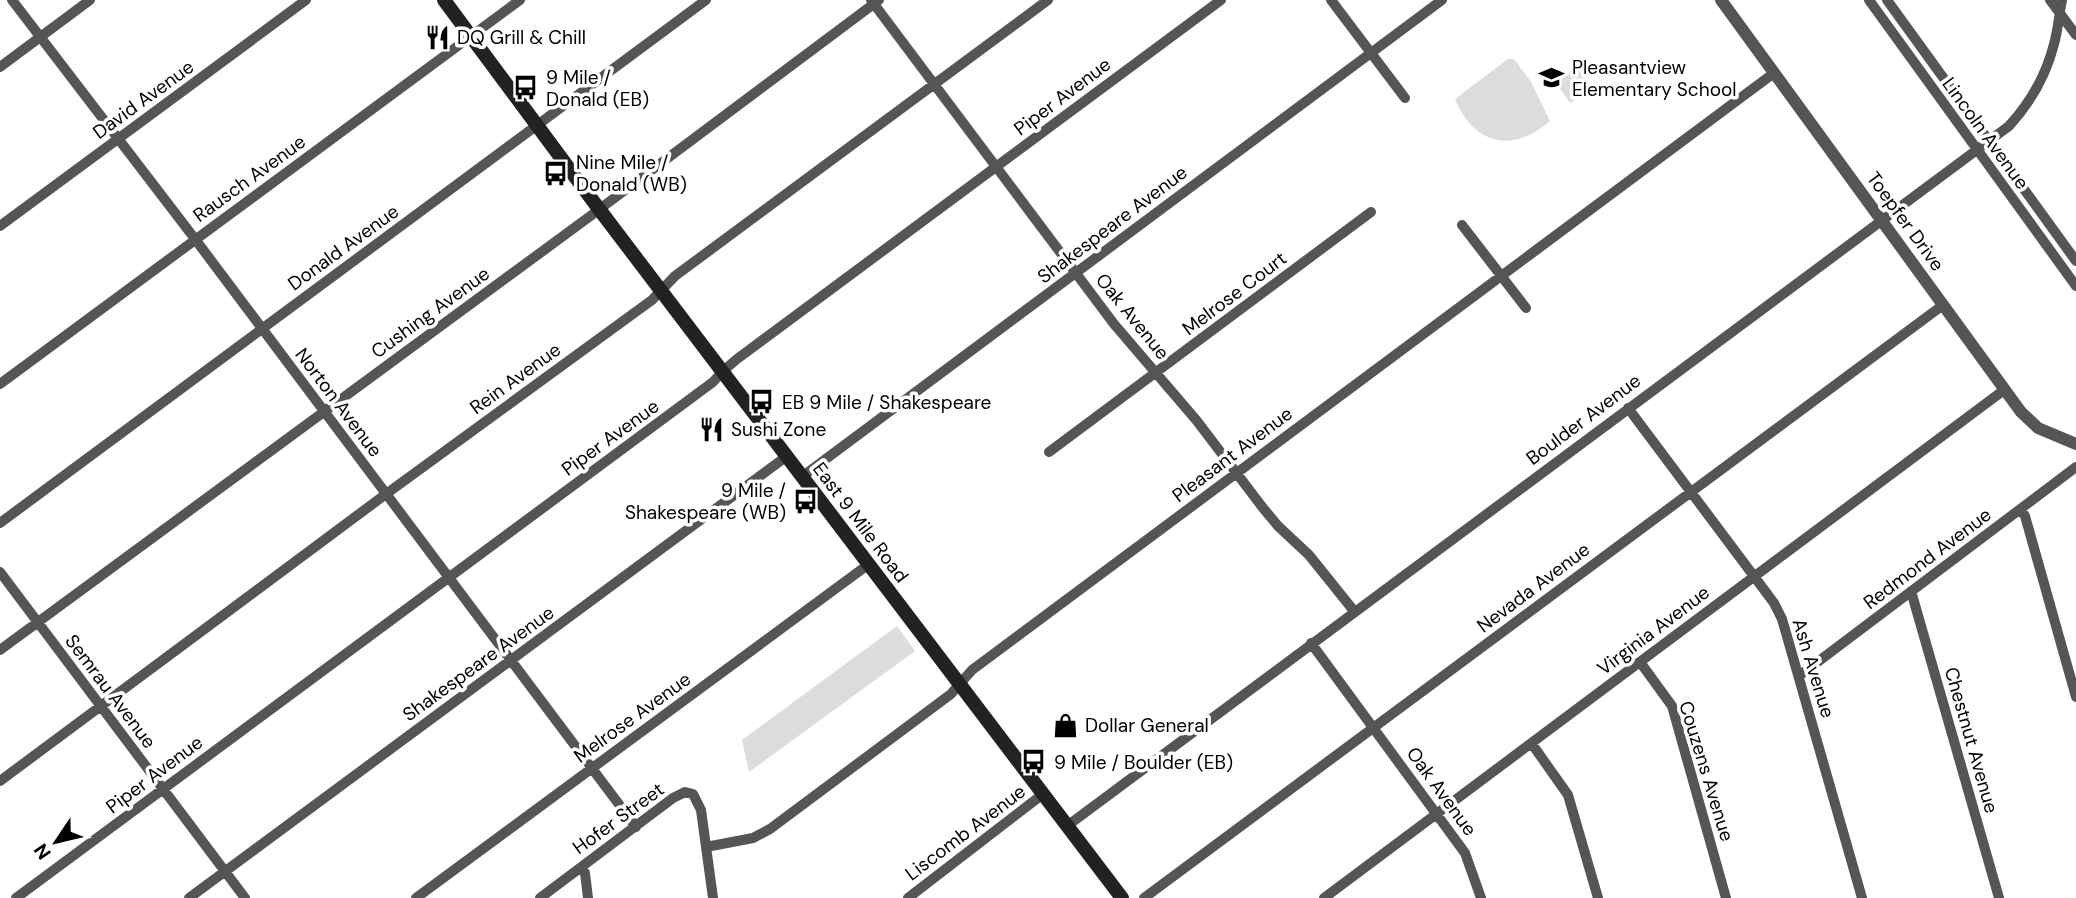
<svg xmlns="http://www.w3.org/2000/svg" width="2076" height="898" viewBox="0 0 2076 898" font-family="'DM Sans',sans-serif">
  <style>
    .green { fill: #dcdcdc }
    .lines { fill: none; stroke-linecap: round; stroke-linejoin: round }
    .minor { stroke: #555; stroke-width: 10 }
    .tertiary { stroke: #555; stroke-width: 12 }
    .secondary { stroke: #222; stroke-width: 14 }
    .labels { text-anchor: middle; stroke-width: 7; stroke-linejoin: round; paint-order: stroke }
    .poi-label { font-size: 19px; fill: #000; stroke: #fff; text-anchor: start }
    .street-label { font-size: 19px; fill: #000; stroke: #fff }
  </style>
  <rect width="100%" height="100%" fill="#fff"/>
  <!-- green -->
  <path class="green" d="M1508,59H1514L1531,82L1550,121C1513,154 1474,145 1455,99Z
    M1577,68L1591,88L1570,103L1556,83Z
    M897,626L915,651L749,772L742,740Z"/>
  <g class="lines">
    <!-- minor -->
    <path class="minor" d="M12,0L195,239L636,827
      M871,0L1114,324L1197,421L1263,508L1278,526L1309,555L1354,611
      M1331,0L1405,98
      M1869,0L2076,286
      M1887,0L2076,261
      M2050,0L2076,35
      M0,67L90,0
      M1462,225L1526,308
      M0,226L306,0
      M0,384L520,0
      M1628,408L1774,603L1782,619L1862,898
      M1049,452L1371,212
      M803,476L1442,0
      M2021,510L2025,516L2076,697
      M0,523L706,0
      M0,572L245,898
      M1911,591L1999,898
      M1311,643L1465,853L1481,898
      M0,650L589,217L879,0
      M1640,662L1672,706L1726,898
      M1799,676L2076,467
      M1532,744L1568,795L1598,898
      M0,781L386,494L652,300L675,276L1048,0
      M1067,826L2009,126C2031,102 2046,76 2054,44C2058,30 2059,15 2062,0
      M706,847L753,838L770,829L951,694L972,670L1774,73
      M582,867L585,873L588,898
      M16,898L713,382L723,371L737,359L1221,0
      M189,898L787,456
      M416,898L869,564
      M540,898L673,798L685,792L693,794L701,810L713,898
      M908,898L1043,794
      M1144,898L1943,305
      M1324,898L2004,390"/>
    <!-- tertiary -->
    <path class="tertiary" d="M1721,0L2021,412L2038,428L2076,444"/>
    <!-- secondary -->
    <path class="secondary" d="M444,0L599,209L1122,898"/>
  </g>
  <!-- icons -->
  <defs>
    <symbol id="restaurant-bare" viewBox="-9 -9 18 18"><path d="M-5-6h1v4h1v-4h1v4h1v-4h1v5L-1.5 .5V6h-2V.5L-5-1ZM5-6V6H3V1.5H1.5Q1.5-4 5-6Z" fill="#000" stroke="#fff" stroke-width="2.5" paint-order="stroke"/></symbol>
    <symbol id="school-bare" viewBox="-9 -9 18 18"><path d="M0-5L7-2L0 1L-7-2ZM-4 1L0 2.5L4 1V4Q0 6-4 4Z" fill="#000" stroke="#fff" stroke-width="2.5" paint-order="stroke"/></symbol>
    <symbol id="bus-bare" viewBox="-9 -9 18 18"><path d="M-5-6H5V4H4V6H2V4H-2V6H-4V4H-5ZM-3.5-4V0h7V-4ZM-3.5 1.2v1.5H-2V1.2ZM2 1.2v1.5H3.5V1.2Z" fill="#000" stroke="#fff" stroke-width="2.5" paint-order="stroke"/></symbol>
    <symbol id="shop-bare" viewBox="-9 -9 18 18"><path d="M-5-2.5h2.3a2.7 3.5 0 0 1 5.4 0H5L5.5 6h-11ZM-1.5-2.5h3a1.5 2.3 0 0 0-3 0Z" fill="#000" stroke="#fff" stroke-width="2.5" paint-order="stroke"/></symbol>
  </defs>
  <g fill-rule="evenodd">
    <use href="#restaurant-bare" x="420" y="20" width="35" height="35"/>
    <use href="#school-bare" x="1534" y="60" width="35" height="35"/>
    <use href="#bus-bare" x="508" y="70" width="35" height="35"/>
    <use href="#bus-bare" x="538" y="156" width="35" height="35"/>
    <use href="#bus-bare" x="744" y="384" width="35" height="35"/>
    <use href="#restaurant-bare" x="694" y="412" width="35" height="35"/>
    <use href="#bus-bare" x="788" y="484" width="35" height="35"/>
    <use href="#shop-bare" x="1048" y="708" width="35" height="35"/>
    <use href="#bus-bare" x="1016" y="744" width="35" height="35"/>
  </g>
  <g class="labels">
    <!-- poi labels -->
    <g class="poi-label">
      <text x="457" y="44">DQ Grill &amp; Chill</text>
      <text x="1572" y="74">Pleasantview<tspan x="1572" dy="22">Elementary School</tspan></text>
      <text x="546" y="84">9 Mile /<tspan x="546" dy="22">Donald (EB)</tspan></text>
      <text x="576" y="169">Nine Mile /<tspan x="576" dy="22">Donald (WB)</tspan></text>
      <text x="782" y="409">EB 9 Mile / Shakespeare</text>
      <text x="731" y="436">Sushi Zone</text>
      <text x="786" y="497" text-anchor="end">9 Mile /<tspan x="786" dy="22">Shakespeare (WB)</tspan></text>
      <text x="1085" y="732">Dollar General</text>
      <text x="1054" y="769">9 Mile / Boulder (EB)</text>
    </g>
    <!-- street labels -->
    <g class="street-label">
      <text transform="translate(1062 96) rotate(-37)" y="7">Piper Avenue</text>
      <text transform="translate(143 99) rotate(-36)" y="7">David Avenue</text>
      <text transform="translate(1986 133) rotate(54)" y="7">Lincoln Avenue</text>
      <text transform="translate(249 178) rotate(-36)" y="7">Rausch Avenue</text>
      <text transform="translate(1906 221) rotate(54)" y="7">Toepfer Drive</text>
      <text transform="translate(1112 224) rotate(-37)" y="7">Shakespeare Avenue</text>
      <text transform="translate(343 247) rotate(-36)" y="7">Donald Avenue</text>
      <text transform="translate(1234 293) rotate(-37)" y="7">Melrose Court</text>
      <text transform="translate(430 312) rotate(-36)" y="7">Cushing Avenue</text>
      <text transform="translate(1133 316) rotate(51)" y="7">Oak Avenue</text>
      <text transform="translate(515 378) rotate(-36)" y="7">Rein Avenue</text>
      <text transform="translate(339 402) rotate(53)" y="7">Norton Avenue</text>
      <text transform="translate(1583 419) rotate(-37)" y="7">Boulder Avenue</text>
      <text transform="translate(610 437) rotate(-36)" y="7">Piper Avenue</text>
      <text transform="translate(1232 454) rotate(-37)" y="7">Pleasant Avenue</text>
      <text transform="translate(861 522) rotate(53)" y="7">East 9 Mile Road</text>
      <text transform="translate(1927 558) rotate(-37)" y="7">Redmond Avenue</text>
      <text transform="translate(1533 587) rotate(-37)" y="7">Nevada Avenue</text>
      <text transform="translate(1653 630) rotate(-37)" y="7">Virginia Avenue</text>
      <text transform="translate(478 663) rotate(-36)" y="7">Shakespeare Avenue</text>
      <text transform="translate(1814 668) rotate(73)" y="7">Ash Avenue</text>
      <text transform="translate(111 691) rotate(53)" y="7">Semrau Avenue</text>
      <text transform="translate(632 717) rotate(-36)" y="7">Melrose Avenue</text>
      <text transform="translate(1972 740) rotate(74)" y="7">Chestnut Avenue</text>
      <text transform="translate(1707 771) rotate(73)" y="7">Couzens Avenue</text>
      <text transform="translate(154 774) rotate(-37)" y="7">Piper Avenue</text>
      <text transform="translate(1442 791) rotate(54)" y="7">Oak Avenue</text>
      <text transform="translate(618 818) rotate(-36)" y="7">Hofer Street</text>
      <text transform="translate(965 832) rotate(-37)" y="7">Liscomb Avenue</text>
    </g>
  </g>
  <!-- north arrow -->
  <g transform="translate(56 842) rotate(235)" stroke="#ffffff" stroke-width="5" paint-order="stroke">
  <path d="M0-5L12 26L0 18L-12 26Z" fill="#000000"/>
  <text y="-10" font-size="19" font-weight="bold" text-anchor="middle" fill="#000000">N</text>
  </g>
</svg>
